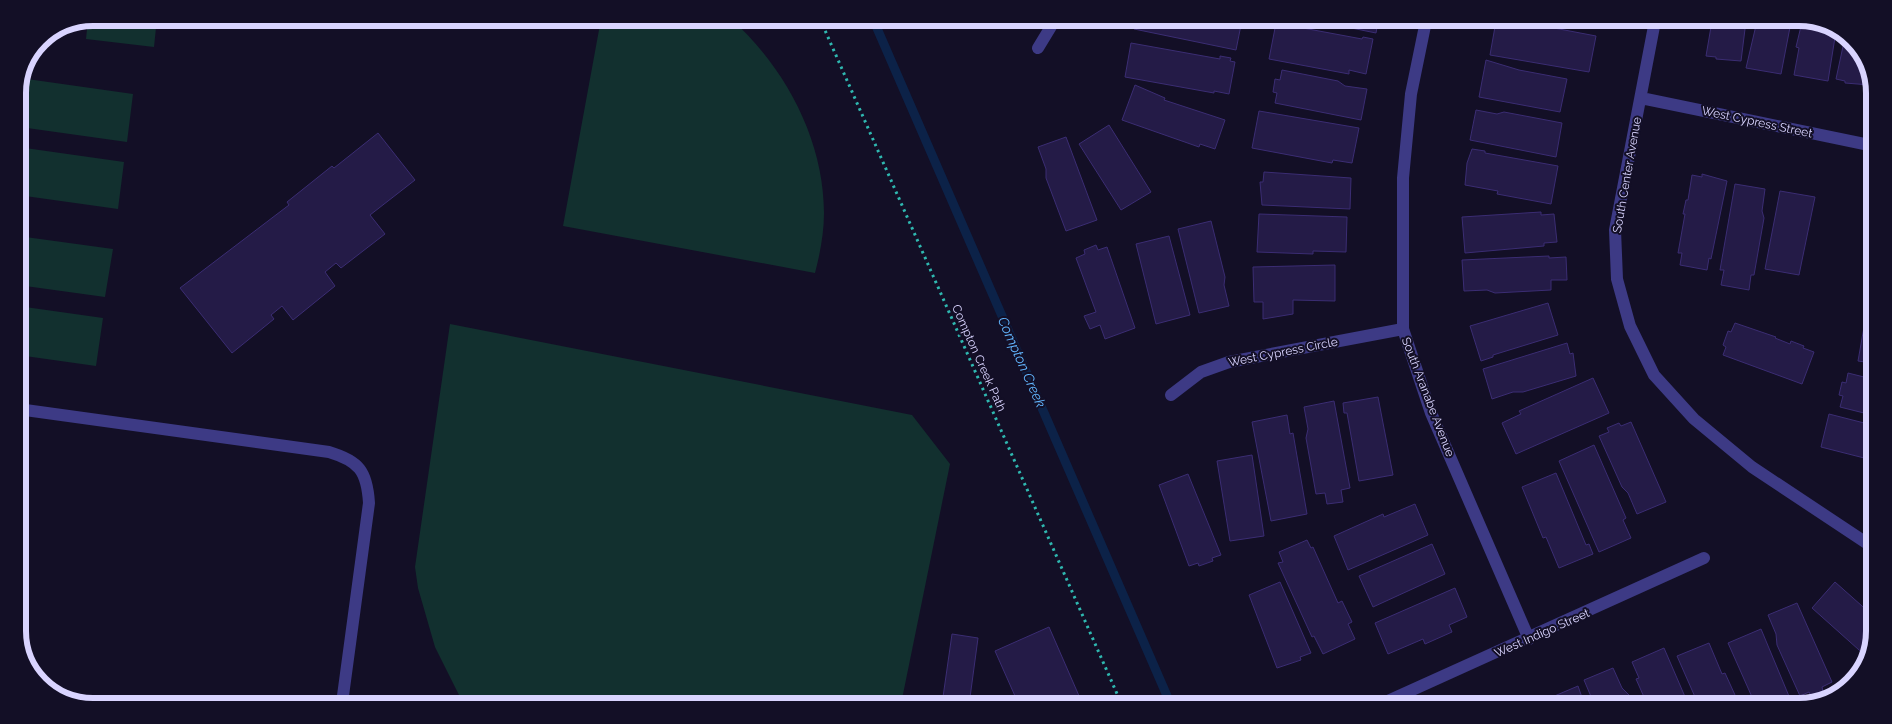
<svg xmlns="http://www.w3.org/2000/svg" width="1892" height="724" viewBox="0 0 1892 724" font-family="Raleway,sans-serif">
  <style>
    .green { fill: #12302f }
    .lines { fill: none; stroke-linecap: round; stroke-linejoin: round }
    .stream { stroke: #0c2248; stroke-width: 9 }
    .building { fill: #241b47; stroke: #3b2d73 }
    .path { stroke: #2fb8b0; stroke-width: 3; stroke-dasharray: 2.5 4; stroke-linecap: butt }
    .minor { stroke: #3d3a85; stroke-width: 12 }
    .labels { text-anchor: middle; stroke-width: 4; stroke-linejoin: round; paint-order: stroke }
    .street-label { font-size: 12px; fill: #d9d4ff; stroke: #130f26 }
    .water-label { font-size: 14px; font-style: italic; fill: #62b6ff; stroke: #130f26 }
    .rim { fill: none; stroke: #d9d4ff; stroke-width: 6 }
  </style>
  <rect width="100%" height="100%" fill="#130f26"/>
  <!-- green -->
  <path class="green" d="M93,18H157L154,47L86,39L88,20Z
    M601,19H731C785,67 824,140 824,213C824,233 820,254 815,273L563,226Z
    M27,79L133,94L127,142L20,127Z
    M18,147L124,162L118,209L18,195Z
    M18,236L113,249L105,297L18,285Z
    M18,306L103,318L96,366L18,355Z
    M450,324L912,415L950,464L901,704L463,703L435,647L418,588L415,567Z"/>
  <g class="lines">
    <!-- stream -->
    <path class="stream" d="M873,19L1171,705"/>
  </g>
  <!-- building -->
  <path class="building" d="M1135,20H1242L1236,50L1134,29Z
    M1312,20L1378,21L1376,33Z
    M1496,21L1515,24L1517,21L1596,36L1589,72L1490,55Z
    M1550,21H1592L1590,28Z
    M1712,21H1746L1741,61L1716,59V57L1706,56Z
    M1757,21L1791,22L1781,74L1746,68Z
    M1802,22H1823L1836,31L1828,81L1794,75L1799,48L1796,47Z
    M1276,23L1362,39L1363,37L1373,39L1366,74L1349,70V74L1269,59Z
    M1845,37L1859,47L1871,80L1870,85L1845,83V81L1836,79Z
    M1131,43L1220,59V56L1231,58L1230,61L1235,62L1229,94L1214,91V93L1125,77Z
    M1486,60L1519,70L1567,79L1560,112L1479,97Z
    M1282,70L1338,81L1345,86L1367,89L1361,120L1275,103L1277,93L1273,92L1275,79L1280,80Z
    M1135,85L1165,98L1164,100L1225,120L1215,149L1200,144L1199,147L1122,120Z
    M1476,110L1497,114L1504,112L1562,123L1556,157L1470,140Z
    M1259,111L1359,128L1352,163L1333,160L1332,163L1252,148Z
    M1109,125L1151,192L1121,210L1079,144Z
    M378,133L415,180L370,215L385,234L341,268L336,263L325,272L335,286L293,320L282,306L271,315L274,319L232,353L180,288L289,205L287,202L332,166L334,168Z
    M1066,137L1097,220L1066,231L1046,178V169L1038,147Z
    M1472,149L1485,151V153L1558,166L1551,204L1497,194L1498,191L1465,185L1467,163Z
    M1264,172L1351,178L1350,209L1262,205L1260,182H1263Z
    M1702,174L1727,181L1711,259L1709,258L1707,270L1680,265L1682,253H1678L1685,214H1683L1686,200H1688L1692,175L1702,177Z
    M1735,184L1765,189L1762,211L1764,218L1754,275H1751L1749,290L1721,285L1724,270H1720Z
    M1780,191L1815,197L1799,275L1765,269Z
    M1541,212V215L1554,214L1557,242L1544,243V246L1465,253L1462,217Z
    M1259,214L1347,217L1346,252L1313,251V254L1257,252Z
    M1211,221L1225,277L1224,285L1229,306L1199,313L1178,229Z
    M1169,236L1190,315L1156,324L1136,244Z
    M1096,245L1098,250L1107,247L1135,328L1105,339L1100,325L1090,329L1084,316L1096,312L1076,258L1085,254L1084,250Z
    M1549,256V258L1566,257L1567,280H1551V290L1495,293L1487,290L1464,291L1462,260Z
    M1335,265V301L1293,300V314L1263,319V302H1254L1253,267Z
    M1873,287V319L1866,318Z
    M1548,303L1558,335L1493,355V357L1481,361L1470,326Z
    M1735,323L1776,337L1775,338L1790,344L1791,341L1804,346L1803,348L1814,352L1802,384L1723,355L1726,347L1723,345L1728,331L1731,332Z
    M1864,327L1873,329L1872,363L1858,361Z
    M1567,343L1570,354L1573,353L1576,376L1523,392H1513L1492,399L1483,369Z
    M1848,373L1872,379V415L1840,407L1843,396L1839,395L1842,382L1846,383Z
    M1593,378L1609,413L1516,454L1502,423L1521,414L1519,411Z
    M1378,397L1393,475L1359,481L1347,413H1344L1343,403Z
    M1334,401L1350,488L1341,490L1343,502L1327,504L1325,493L1316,494L1306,438L1308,429L1304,407Z
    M1829,414L1872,425V460L1821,447Z
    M1287,415L1290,434L1293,433L1307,514L1271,521L1252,422Z
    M1631,422L1666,502L1637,514L1628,493L1622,487L1599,436L1609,432L1607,428L1619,423L1621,426Z
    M1594,445L1626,518L1623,520L1631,538L1599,552L1559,461Z
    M1252,455L1264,536L1230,541L1217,461Z
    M1556,473L1586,545L1589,544L1593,554L1559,568L1546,537L1543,538L1522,487Z
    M1188,474L1221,555L1212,558L1213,561L1199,566L1198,563L1189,566L1159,485Z
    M1415,504L1428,535L1348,570L1334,536L1383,514L1384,517Z
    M1307,540L1311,548L1313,547L1338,603L1342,601L1352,622L1348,624L1355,639L1323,654L1314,636L1312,637L1278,563L1283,562L1279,552Z
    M1432,544L1445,574L1373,607L1359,576Z
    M1280,582L1311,653L1300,657L1301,660L1277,668L1249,595Z
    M1835,582L1871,614L1870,655L1868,658L1812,608Z
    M1455,588L1467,617L1449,625L1452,632L1425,644L1423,639L1388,654L1375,623Z
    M1797,603L1832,682L1822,687L1823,691L1811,696L1809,692L1800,696L1777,645L1776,634L1768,615Z
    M1049,627L1083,705H1019L995,651Z
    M1761,629L1791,701L1778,706H1756L1728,643Z
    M952,634L978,638L969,705L942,704Z
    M1709,643L1722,674L1725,673L1740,706H1699L1677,656Z
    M1664,648L1689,706H1648L1636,679L1639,678L1632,662Z
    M1613,668L1622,688L1629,695L1633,706H1595L1584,680Z
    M1578,686L1585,706H1548L1545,700Z"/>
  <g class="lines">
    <!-- path -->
    <path class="path" d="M820,19L1122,705"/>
    <!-- minor -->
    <path class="minor" d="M1426,21L1411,94L1403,178V329L1431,413L1529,639
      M1655,21L1615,230L1617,279L1630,326L1654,375L1694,419L1752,467L1871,546
      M1038,48L1055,20
      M1641,98L1874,146
      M1171,395L1201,372L1229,362L1403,329
      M18,409L329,452C359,461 367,471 369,503L342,703
      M1379,705L1704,558"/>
  </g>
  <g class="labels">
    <!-- street labels -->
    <g class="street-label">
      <text transform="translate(1757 122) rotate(12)" y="4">West Cypress Street</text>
      <text transform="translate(1627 175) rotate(-80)" y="4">South Center Avenue</text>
      <text transform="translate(1283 352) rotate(-11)" y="4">West Cypress Circle</text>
      <text transform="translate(979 358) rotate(66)" y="4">Compton Creek Path</text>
      <text transform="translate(1428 397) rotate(69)" y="4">South Aranabe Avenue</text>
      <text transform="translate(1542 633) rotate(-24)" y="4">West Indigo Street</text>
    </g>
    <!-- water labels -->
    <g class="water-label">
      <text transform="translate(1022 362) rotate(66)" y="5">Compton Creek</text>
    </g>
  </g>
  <!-- crop -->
  <path d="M0 0H1892V724H0ZM93 26H1799A67 67 0 0 1 1866 93V631A67 67 0 0 1 1799 698H93A67 67 0 0 1 26 631V93A67 67 0 0 1 93 26Z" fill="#130f26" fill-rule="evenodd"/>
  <path class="rim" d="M93 26H1799A67 67 0 0 1 1866 93V631A67 67 0 0 1 1799 698H93A67 67 0 0 1 26 631V93A67 67 0 0 1 93 26Z"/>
</svg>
